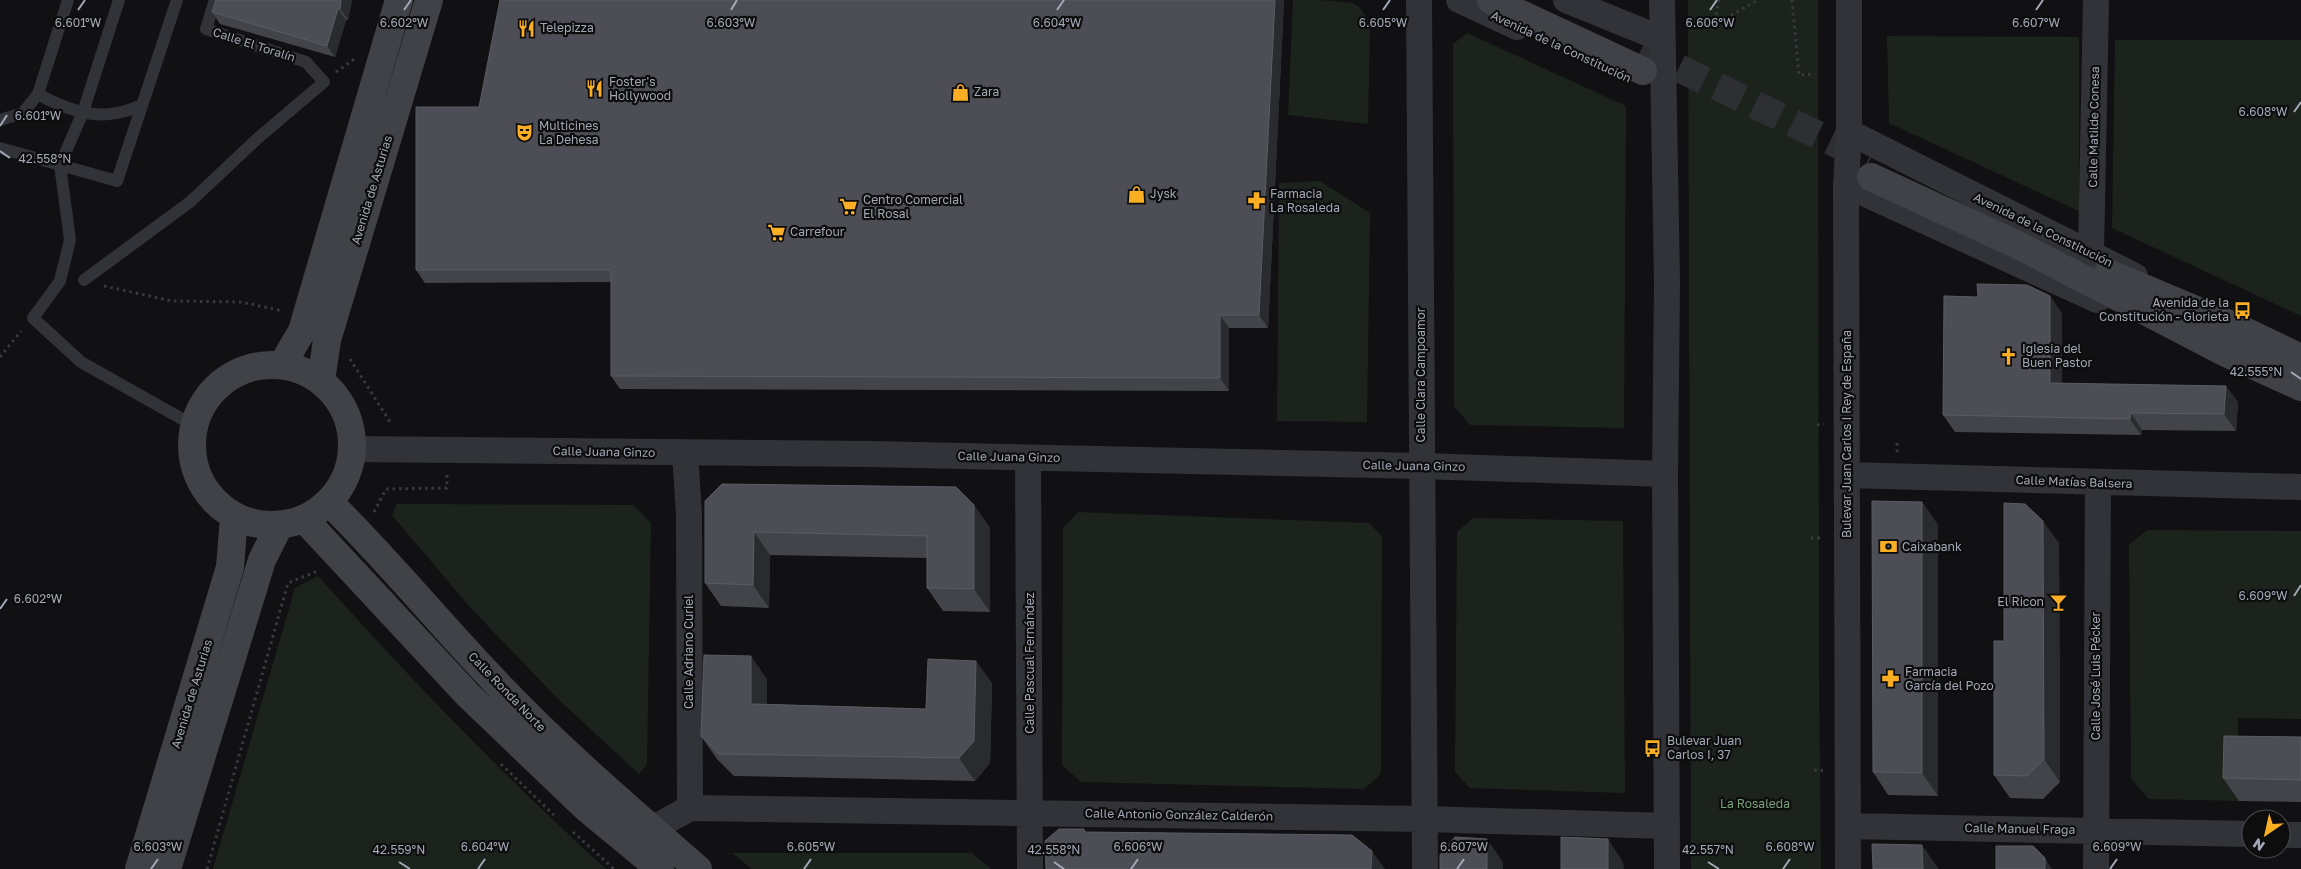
<svg xmlns="http://www.w3.org/2000/svg" width="2301" height="869" viewBox="0 0 2301 869" font-family="'Golos Text',sans-serif">
  <style>
    .green { fill: #1c231c }
    .lines { fill: none; stroke-linecap: round; stroke-linejoin: round }
    .secondary-tunnel { stroke: #2e2f33; stroke-width: 28; stroke-dasharray: 28 14; stroke-linecap: butt }
    .path { stroke: #383a3f; stroke-width: 3; stroke-dasharray: 2.5 4; stroke-linecap: butt }
    .lane { stroke: #323338; stroke-width: 12 }
    .street { stroke: #323338; stroke-width: 26 }
    .secondary { stroke: #404248; stroke-width: 28 }
    .wall { fill: #424449 }
    .shaded-wall { fill: #2a2b2f }
    .building { fill: #4d4e55; stroke: #5a5c64 }
    .ticks { fill: none; stroke: #a2a8b5; stroke-width: 2 }
    .labels { text-anchor: middle; stroke-width: 4.5; stroke-linejoin: round; paint-order: stroke }
    .poi-label { font-size: 12px; fill: #a2a8b5; stroke: #0d0d0e; text-anchor: start }
    .street-label { font-size: 12px; fill: #a2a8b5; stroke: #0d0d0e }
    .park-label { font-size: 12px; fill: #78a17a; stroke: #0d0d0e }
    .ticks-label { font-size: 12px; text-anchor: middle; fill: #a2a8b5; stroke: #0d0d0e; stroke-width: 4.5; stroke-linejoin: round; paint-order: stroke }
  </style>
  <rect width="100%" height="100%" fill="#111113"/>
  <!-- green -->
  <path class="green" d="M1293,0C1307,0 1344,0 1355,4C1362,9 1367,18 1370,26L1368,124L1288,115Z
    M1688,0H1818L1819,672L1821,869H1691Z
    M1467,33L1626,106L1624,428L1470,425L1454,406L1453,44Z
    M1887,36L2079,37V211L1889,123Z
    M2115,40H2301V316L2112,228Z
    M1320,181L1370,213L1367,422L1277,421L1279,183Z
    M397,504L634,505L651,523L647,764L639,774L557,698L468,605L392,515Z
    M1078,512L1369,523L1382,536L1381,774L1364,789L1081,782L1062,765L1063,528Z
    M1473,518L1623,521L1625,793L1470,788L1455,772L1457,532Z
    M2147,530L2301,531V719L2238,718L2239,801L2149,799L2131,779L2129,545Z
    M318,576C410,678 504,777 606,869H213L295,588Z
    M972,853L991,869H752L732,853Z"/>
  <g class="lines">
    <!-- secondary-tunnel -->
    <path class="secondary-tunnel" d="M1641,50L1870,160"/>
    <!-- path -->
    <path class="path" d="M1792,0L1799,75L1815,74
      M1714,25L1758,0
      M1692,27L1714,25L1719,0
      M336,72L357,57
      M104,286L172,301L241,302L278,310L282,313
      M0,357L21,331
      M350,359L392,425
      M1817,425L1824,424
      M1897,452V442
      M374,512L386,489L447,488V473
      M1811,538H1823
      M501,764L554,815
      M1814,770L1825,771
      M573,832L614,869
      M207,869L288,583L320,570"/>
    <!-- lane -->
    <path class="lane" d="M119,0L83,112L60,165L70,240L60,281L33,318L81,362L182,419L195,418
      M38,94C59,106 91,119 116,113C125,112 134,108 142,105
      M0,120L23,113L38,94L68,0
      M0,148L117,181L177,0
      M84,280L190,202L258,138L324,82L306,62L206,29L215,0"/>
    <!-- street -->
    <path class="street" d="M1419,0L1425,869
      M1459,0L1517,27
      M1566,0L1662,39
      M1662,0L1667,282L1665,474L1667,869
      M1849,132L2135,276
      M1846,185L2097,300
      M2091,253L2096,0
      M352,449L871,454L1422,466L1665,474
      M685,453L689,514L690,808
      M1028,458L1030,869
      M1847,475L2301,487
      M690,808L1425,819L1667,826
      M1848,826L2251,834
      M652,829L690,808
      M2281,835H2301
      M1848,869L1846,185L1849,132V0
      M2096,869L2098,483"/>
    <!-- secondary -->
    <path class="secondary" d="M1491,0L1643,71
      M1871,177L2022,247L2226,353L2301,387
      M2108,273L2236,327L2301,358
      M192 445a80 80 0 1 1 160 0a80 80 0 1 1-160 0Z
      M282,365L302,331L399,0
      M321,381L327,340L429,0
      M329,502C385,557 435,618 489,675C554,745 626,806 698,869
      M305,520L468,695L586,808L660,869
      M139,869L230,567L234,517
      M167,869L262,560L279,526"/>
  </g>
  <!-- wall -->
  <path class="wall" d="M352,0L348,20H346L335,57L220,24L212,12Z
    M1284,0L1268,328H1229V391L620,389L611,376V282L425,283L416,270L479,107Z
    M2062,313V383L2238,402L2236,431L2142,430L2141,435L1955,432L1943,415Z
    M705,501L974,505L990,528V612L943,611L927,588V558L770,555L769,608L721,606L705,583Z
    M1922,502L1938,525V796L1888,795L1873,772Z
    M2059,543L2060,782L2043,799L2010,798L1994,775L2004,641Z
    M767,679V704L926,709L992,683L990,763L975,781L734,776L717,759L701,736Z
    M2301,737V802L2239,801L2223,778Z"/>
  <!-- shaded-wall -->
  <path class="shaded-wall" d="M341,0H352L348,20L340,9Z
    M1275,0H1284L1268,328L1259,315Z
    M338,9L346,20L335,57L327,46Z
    M2050,296L2062,313V399L2050,383Z
    M1220,315L1229,328V391L1220,378Z
    M2226,386L2238,402L2236,431L2224,414Z
    M2131,413L2142,430L2141,435L2130,419Z
    M1922,502L1938,525V796L1922,773Z
    M974,505L990,528V612L974,589Z
    M2043,521L2059,543L2060,782L2044,759Z
    M754,532L770,555L769,608L753,585Z
    M751,656L767,679V727L751,704Z
    M976,661L992,683L990,763L975,781L959,758Z
    M1487,839L1503,862V869H1487Z
    M1608,839L1623,862L1624,869H1608Z
    M1922,845L1938,868V869H1923Z
    M1372,851L1385,869H1371Z
    M2045,858L2052,869H2045Z"/>
  <!-- building -->
  <path class="building" d="M216,0H341L340,9H338L327,46L212,12Z
    M500,0H1275L1259,315H1220V378L611,376V270H416V107H479Z
    M1977,284L2027,285L2050,296V383L2226,386L2224,414L2131,413L2130,419L1943,415L1944,296L1978,297Z
    M722,484L956,487L974,505V589L927,588V536L754,532L753,585L705,583V501Z
    M1872,501L1922,502V773L1873,772Z
    M2004,503L2025,504L2043,521L2044,759L2027,776L1994,775V641H2004Z
    M704,655L751,656V704L926,709L928,659L976,661L974,741L959,758L719,754L701,736Z
    M2224,736L2301,737V780L2223,778Z
    M1059,829H1084L1085,832L1352,835L1372,851L1371,869H1046L1045,841Z
    M1455,837L1487,839V869H1440V855Z
    M1561,837L1608,839V869H1561Z
    M1872,844L1922,845L1923,869H1873Z
    M1996,846H2033L2045,858V869H1996Z"/>
  <!-- ticks -->
  <path class="ticks" d="M78,10L85,0M404,10L411,0M731,10L737,0M1057,10L1064,0M1383,10L1390,0M1710,10L1717,0M2036,10L2043,0M2294,112L2301,102M0,126L7,115M0,151L10,158M2291,372L2301,379M2294,596L2301,585M0,609L7,599M399,862L410,869M1054,862L1064,869M1708,862L1719,869M151,869L158,859M478,869L485,859M804,869L811,859M1131,869L1138,859M1457,869L1464,859M1783,869L1790,859M2110,869L2117,859"/>
  <!-- icons -->
  <defs>
    <symbol id="restaurant-bare" viewBox="-9 -9 18 18"><path d="M-5-6h1v4h1v-4h1v4h1v-4h1v5L-1.5 .5V6h-2V.5L-5-1ZM5-6V6H3V1.5H1.5Q1.5-4 5-6Z" fill="#faae23" stroke="#0d0d0e" stroke-width="2.5" paint-order="stroke"/></symbol>
    <symbol id="shop-bare" viewBox="-9 -9 18 18"><path d="M-5-2.5h2.3a2.7 3.5 0 0 1 5.4 0H5L5.5 6h-11ZM-1.5-2.5h3a1.5 2.3 0 0 0-3 0Z" fill="#faae23" stroke="#0d0d0e" stroke-width="2.5" paint-order="stroke"/></symbol>
    <symbol id="theatre-bare" viewBox="-9 -9 18 18"><path d="M-5-5.5Q0-4 5-5.5V0Q5 5 0 6Q-5 5-5 0ZM-3.3-2.5H-1v1.5H-3.3ZM1-2.5H3.3v1.5H1ZM-2.8 1Q0 5.5 2.8 1Z" fill="#faae23" stroke="#0d0d0e" stroke-width="2.5" paint-order="stroke"/></symbol>
    <symbol id="pharmacy-bare" viewBox="-9 -9 18 18"><path d="M-2-6h4v4h4v4h-4v4h-4v-4h-4v-4h4Z" fill="#faae23" stroke="#0d0d0e" stroke-width="2.5" paint-order="stroke"/></symbol>
    <symbol id="supermarket-bare" viewBox="-9 -9 18 18"><path d="M-6-5.5h2.5l.6 2H6L4.5 2H-2.5L-4.4-4H-6ZM-1.5 3.2a1.3 1.3 0 1 0 .1 0ZM3 3.2a1.3 1.3 0 1 0 .1 0Z" fill="#faae23" stroke="#0d0d0e" stroke-width="2.5" paint-order="stroke"/></symbol>
    <symbol id="bus-bare" viewBox="-9 -9 18 18"><path d="M-5-6H5V4H4V6H2V4H-2V6H-4V4H-5ZM-3.5-4V0h7V-4ZM-3.5 1.2v1.5H-2V1.2ZM2 1.2v1.5H3.5V1.2Z" fill="#faae23" stroke="#0d0d0e" stroke-width="2.5" paint-order="stroke"/></symbol>
    <symbol id="church-bare" viewBox="-9 -9 18 18"><path d="M-1.2-6h2.4v3.5h3.3v2.4h-3.3V6h-2.4V-.1h-3.3v-2.4h3.3Z" fill="#faae23" stroke="#0d0d0e" stroke-width="2.5" paint-order="stroke"/></symbol>
    <symbol id="bank-bare" viewBox="-9 -9 18 18"><path d="M-6-4H6V4H-6ZM0-2.3a2.3 2.3 0 1 0 0 4.6a2.3 2.3 0 1 0 0-4.6Z" fill="#faae23" stroke="#0d0d0e" stroke-width="2.5" paint-order="stroke"/></symbol>
    <symbol id="bar-bare" viewBox="-9 -9 18 18"><path d="M-6-5H6L.8 .8V4.5H3.5V6h-7V4.5H-.8V.8Z" fill="#faae23" stroke="#0d0d0e" stroke-width="2.5" paint-order="stroke"/></symbol>
  </defs>
  <g fill-rule="evenodd">
    <use href="#restaurant-bare" x="514" y="16" width="25" height="25"/>
    <use href="#restaurant-bare" x="582" y="76" width="25" height="25"/>
    <use href="#shop-bare" x="948" y="80" width="25" height="25"/>
    <use href="#theatre-bare" x="512" y="120" width="25" height="25"/>
    <use href="#shop-bare" x="1124" y="182" width="25" height="25"/>
    <use href="#pharmacy-bare" x="1244" y="188" width="25" height="25"/>
    <use href="#supermarket-bare" x="836" y="194" width="25" height="25"/>
    <use href="#supermarket-bare" x="764" y="220" width="25" height="25"/>
    <use href="#bus-bare" x="2230" y="298" width="25" height="25"/>
    <use href="#church-bare" x="1996" y="344" width="25" height="25"/>
    <use href="#bank-bare" x="1876" y="534" width="25" height="25"/>
    <use href="#bar-bare" x="2046" y="590" width="25" height="25"/>
    <use href="#pharmacy-bare" x="1878" y="666" width="25" height="25"/>
    <use href="#bus-bare" x="1640" y="736" width="25" height="25"/>
  </g>
  <g class="labels">
    <!-- poi labels -->
    <g class="poi-label">
      <text x="540" y="32">Telepizza</text>
      <text x="609" y="86">Foster's<tspan x="609" dy="14">Hollywood</tspan></text>
      <text x="974" y="96">Zara</text>
      <text x="539" y="130">Multicines<tspan x="539" dy="14">La Dehesa</tspan></text>
      <text x="1150" y="198">Jysk</text>
      <text x="1270" y="198">Farmacia<tspan x="1270" dy="14">La Rosaleda</tspan></text>
      <text x="863" y="204">Centro Comercial<tspan x="863" dy="14">El Rosal</tspan></text>
      <text x="790" y="236">Carrefour</text>
      <text x="2229" y="307" text-anchor="end">Avenida de la<tspan x="2229" dy="14">Constitución - Glorieta</tspan></text>
      <text x="2022" y="353">Iglesia del<tspan x="2022" dy="14">Buen Pastor</tspan></text>
      <text x="1902" y="551">Caixabank</text>
      <text x="2044" y="606" text-anchor="end">El Ricon</text>
      <text x="1905" y="676">Farmacia<tspan x="1905" dy="14">García del Pozo</tspan></text>
      <text x="1667" y="745">Bulevar Juan<tspan x="1667" dy="14">Carlos I, 37</tspan></text>
    </g>
    <!-- street labels -->
    <g class="street-label">
      <text transform="translate(254 45) rotate(18)" y="4">Calle El Toralín</text>
      <text transform="translate(1561 47) rotate(25)" y="4">Avenida de la Constitución</text>
      <text transform="translate(2094 127) rotate(-89)" y="4">Calle Matilde Conesa</text>
      <text transform="translate(372 190) rotate(-73)" y="4">Avenida de Asturias</text>
      <text transform="translate(2043 230) rotate(26)" y="4">Avenida de la Constitución</text>
      <text transform="translate(1421 375) rotate(-90)" y="4">Calle Clara Campoamor</text>
      <text transform="translate(1847 434) rotate(-90)" y="4">Bulevar Juan Carlos I Rey de España</text>
      <text transform="translate(604 452) rotate(1)" y="4">Calle Juana Ginzo</text>
      <text transform="translate(1009 457) rotate(1)" y="4">Calle Juana Ginzo</text>
      <text transform="translate(1414 466) rotate(1)" y="4">Calle Juana Ginzo</text>
      <text transform="translate(2074 482) rotate(2)" y="4">Calle Matías Balsera</text>
      <text transform="translate(689 652) rotate(-90)" y="4">Calle Adriano Curiel</text>
      <text transform="translate(1030 663) rotate(-90)" y="4">Calle Pascual Fernández</text>
      <text transform="translate(2096 676) rotate(-90)" y="4">Calle José Luis Pécker</text>
      <text transform="translate(507 692) rotate(46)" y="4">Calle Ronda Norte</text>
      <text transform="translate(192 694) rotate(-73)" y="4">Avenida de Asturias</text>
      <text transform="translate(1179 815) rotate(1)" y="4">Calle Antonio González Calderón</text>
      <text transform="translate(2020 829) rotate(1)" y="4">Calle Manuel Fraga</text>
    </g>
    <!-- park labels -->
    <g class="park-label">
      <text x="1755" y="808">La Rosaleda</text>
    </g>
  </g>
  <g class="ticks-label">
    <text x="78" y="27">6.601°W</text>
    <text x="404" y="27">6.602°W</text>
    <text x="731" y="27">6.603°W</text>
    <text x="1057" y="27">6.604°W</text>
    <text x="1383" y="27">6.605°W</text>
    <text x="1710" y="27">6.606°W</text>
    <text x="2036" y="27">6.607°W</text>
    <text x="2263" y="116">6.608°W</text>
    <text x="38" y="120">6.601°W</text>
    <text x="45" y="163">42.558°N</text>
    <text x="2256" y="376">42.555°N</text>
    <text x="2263" y="600">6.609°W</text>
    <text x="38" y="603">6.602°W</text>
    <text x="158" y="851">6.603°W</text>
    <text x="485" y="851">6.604°W</text>
    <text x="811" y="851">6.605°W</text>
    <text x="1138" y="851">6.606°W</text>
    <text x="1464" y="851">6.607°W</text>
    <text x="1790" y="851">6.608°W</text>
    <text x="2117" y="851">6.609°W</text>
    <text x="399" y="854">42.559°N</text>
    <text x="1054" y="854">42.558°N</text>
    <text x="1708" y="854">42.557°N</text>
  </g>
  <!-- north arrow -->
  <g transform="translate(2266 834) rotate(214)"><circle r="24" fill="#0d0d0e" stroke="#494b51"/>
  <path d="M0-4L9 19L0 12L-9 19Z" fill="#faae23"/>
  <text y="-8" font-size="14" font-weight="bold" text-anchor="middle" fill="#a2a8b5">N</text>
  </g>
</svg>
